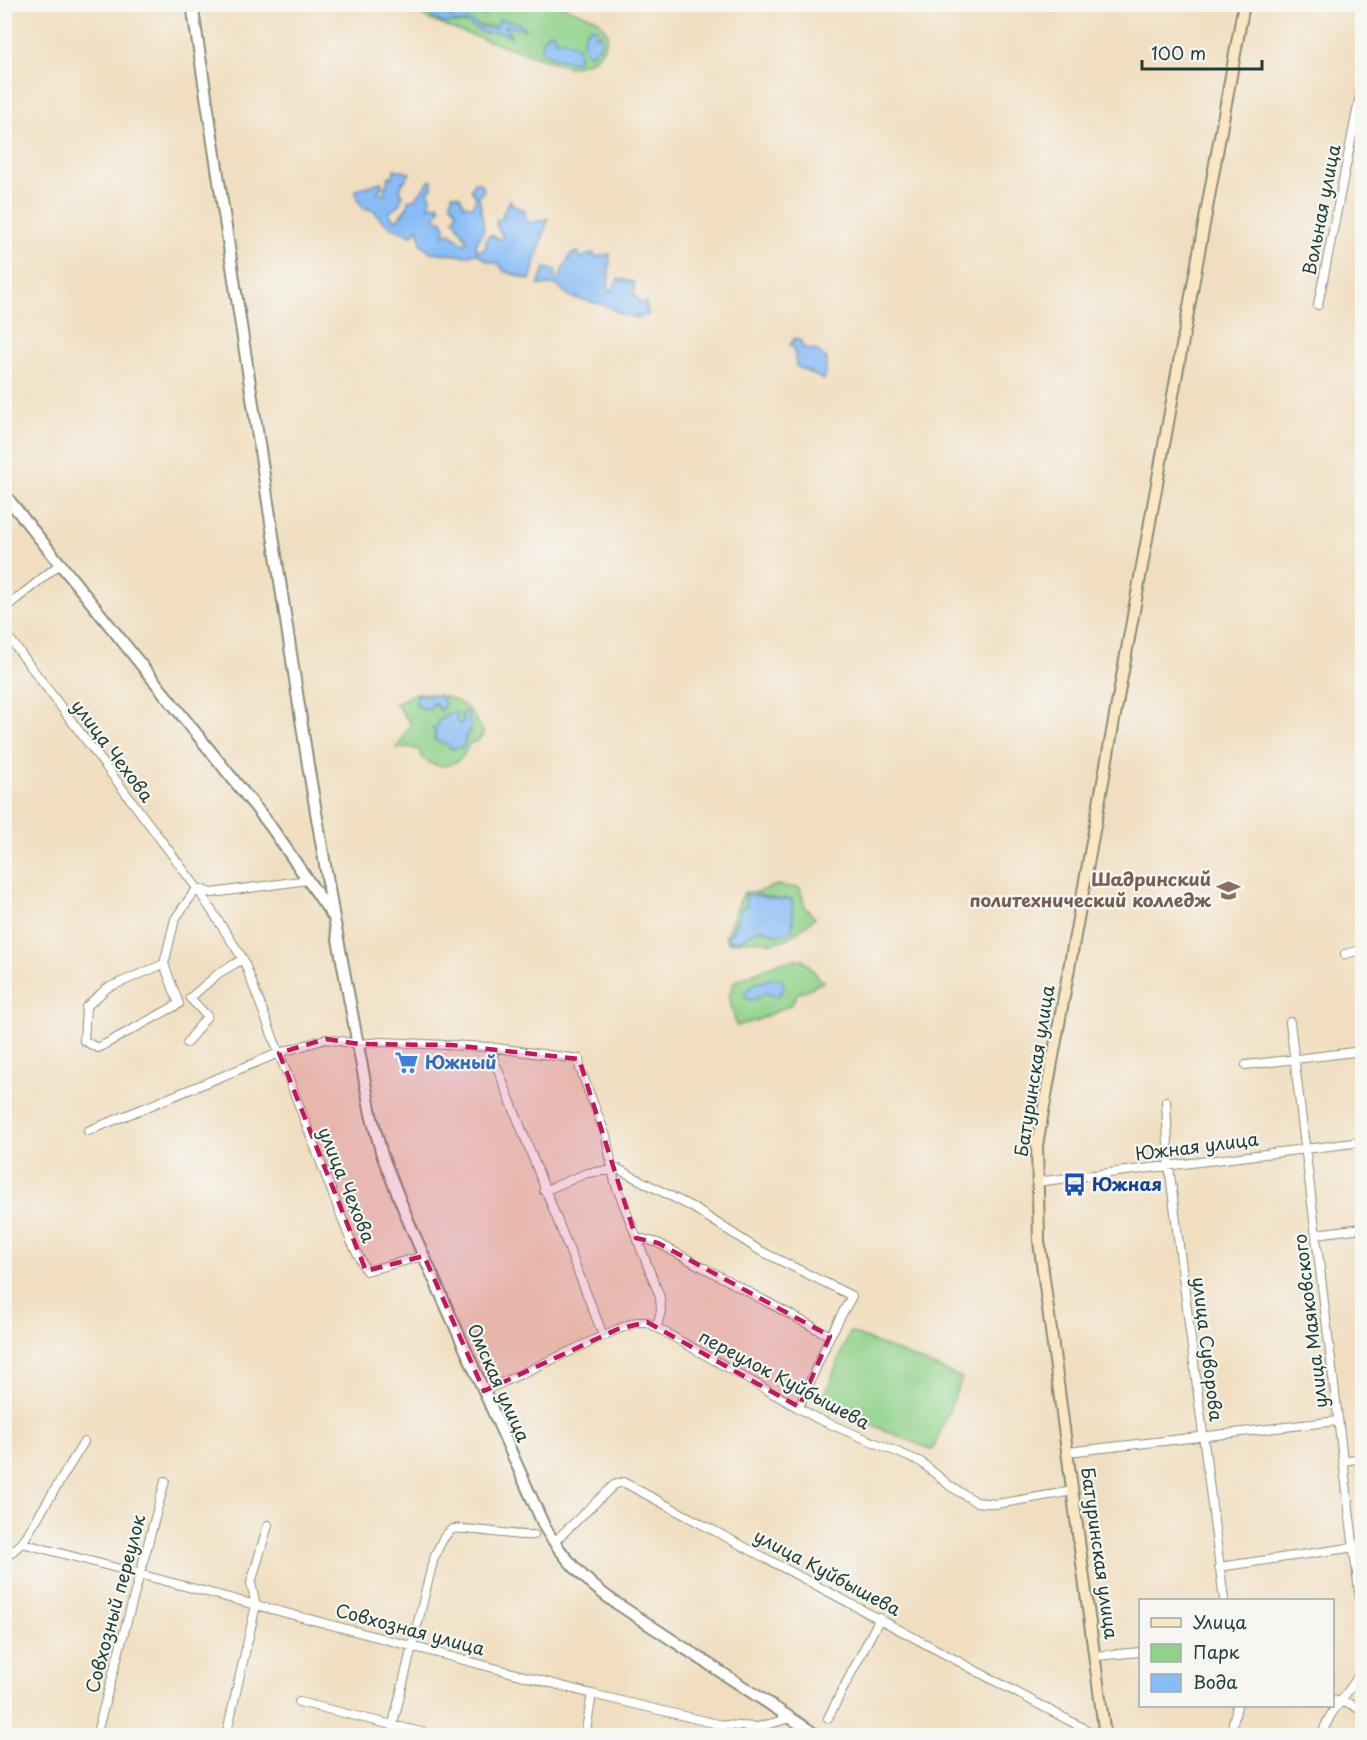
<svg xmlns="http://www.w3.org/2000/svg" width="1367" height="1740" viewBox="0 0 1367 1740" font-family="'Playpen Sans',sans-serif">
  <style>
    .green { fill: #90d28a; stroke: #58885f; stroke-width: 1.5; fill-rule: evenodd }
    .water { fill: #87bcf6; stroke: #537c95; stroke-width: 1.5 }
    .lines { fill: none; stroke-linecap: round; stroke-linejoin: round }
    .minor-casing { stroke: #888e7a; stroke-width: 10 }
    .tertiary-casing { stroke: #888e7a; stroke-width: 14 }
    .secondary-casing { stroke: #888e7a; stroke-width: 14 }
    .minor { stroke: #fff; stroke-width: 8 }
    .tertiary { stroke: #fff; stroke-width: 10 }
    .secondary { stroke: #fbe6c4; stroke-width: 10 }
    .marked { fill: #c2185b; fill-opacity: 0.2; stroke: #c2185b; stroke-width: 4.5; stroke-dasharray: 12 8; stroke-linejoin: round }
    .labels { text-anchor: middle; stroke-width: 4.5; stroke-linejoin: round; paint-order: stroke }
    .street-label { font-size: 18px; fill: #1f3d34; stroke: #f6f6f2 }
    .education-label { font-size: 18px; font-weight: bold; fill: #785e54; stroke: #f6f6f2; text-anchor: end }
    .shop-label { font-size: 18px; font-weight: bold; fill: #366cbe; stroke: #f6f6f2; text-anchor: start }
    .transit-label { font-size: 18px; font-weight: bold; fill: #164399; stroke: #f6f6f2; text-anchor: start }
  </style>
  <rect width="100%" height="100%" fill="#f6f6f2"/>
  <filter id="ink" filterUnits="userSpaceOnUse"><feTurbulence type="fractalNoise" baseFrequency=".0167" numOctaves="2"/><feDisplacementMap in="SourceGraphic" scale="12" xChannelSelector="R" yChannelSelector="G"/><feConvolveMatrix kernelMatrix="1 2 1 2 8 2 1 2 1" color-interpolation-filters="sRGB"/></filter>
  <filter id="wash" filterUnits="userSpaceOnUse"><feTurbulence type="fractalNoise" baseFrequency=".008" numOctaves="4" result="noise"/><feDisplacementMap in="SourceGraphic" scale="24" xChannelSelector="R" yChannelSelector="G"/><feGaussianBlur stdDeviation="1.35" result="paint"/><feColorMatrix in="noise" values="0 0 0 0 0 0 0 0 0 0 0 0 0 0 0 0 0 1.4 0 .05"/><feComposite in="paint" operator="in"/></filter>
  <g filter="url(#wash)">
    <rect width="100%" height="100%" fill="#f1dec0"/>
    <!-- green -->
    <path class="green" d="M556,4L597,19L608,33C605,57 591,64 568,67L456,30L427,19L420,8L392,5H441L447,9L461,10L471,15L487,10L480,5ZM436,5C456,28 489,29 518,23L513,27L504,26L510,35C494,29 480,34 466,22L455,24L429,8Z
      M415,693C451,695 468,699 484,734L476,742L469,743C467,747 465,754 462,757C450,770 425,769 419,750L408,747L397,748L411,724L396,704ZM417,695L439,696L445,703H435L429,706ZM466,712L470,721L465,742H440L434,735L441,719L447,714L460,724L464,722L461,715Z
      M776,885L800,888L805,907L815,918L788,938L771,943L755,940L729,943L725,937L744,892H758ZM756,894L781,900L786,898L794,924C783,937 775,936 761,928L741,940L726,937C733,932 747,905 756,894Z
      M803,959L823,982L797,994L792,1004L758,1020L736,1026L729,996L735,981L781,962Z
      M850,1332L962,1378L933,1450L821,1404Z"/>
    <!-- water -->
    <path class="water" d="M436,5L451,18L461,14L482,28H495L500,19L518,23L526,29L504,26L511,37L501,32L483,33L466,22L442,23L432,17L429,8Z
      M441,5C455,4 484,0 488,14L484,16L478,12L471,15L461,10L456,14Z
      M590,27L597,29L595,36L601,34V45L590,55C579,47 582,36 590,27Z
      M551,31L556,40H565L578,47L579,57L575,62L560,60L541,51L542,40Z
      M394,169L410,173L403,183L402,182L400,191L403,194L399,205L390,212V216L397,220L408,206V200L416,198L429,181H432V188L428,191L431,197L429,207L438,204L440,208L436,216L437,220H442L445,227L444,235L450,233L465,244L467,240L454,219L457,212L451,204L452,194L460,196L464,205L473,206L476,197L471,190L474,182L482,184L484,190L479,196L484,229L476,245L477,251L485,249L487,238L491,235L501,240L503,237L497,227L496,220L505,218L502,215L510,200L514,206L519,207V210L525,209V217L530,223L548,219L530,280L504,271L499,264L488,261L476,253L465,256L431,252L421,244L419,228L412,235C398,231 381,225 374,210L364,209L357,199L355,190L381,182L383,186L378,191L383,195L389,176L393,177Z
      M578,252L581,258L593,253L596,257L610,254L608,291H612L618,279L634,282V294L640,303H646L648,315L638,318L621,314L604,305L571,297L556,285H538L545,268L556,270L554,278L558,279L571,254Z
      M795,338L801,341L802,347L818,351L827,360L824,380L796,366L794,348L790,345Z
      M417,695H439L445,703L441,711L434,703L429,710L416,706Z
      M467,711L471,729L465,738L463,747L450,749L449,745L434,740L436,732L432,729L437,726L438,720L453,712L457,714L456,720L460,724L464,722L461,715Z
      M745,894L781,900L792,899L793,930C780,936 773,935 761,928L741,940L729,941L726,937L732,933L741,909L746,906Z
      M770,979H782L784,988L779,996L766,993L756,999L748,1000L744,993L754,984Z"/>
  </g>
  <g filter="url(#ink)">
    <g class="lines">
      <defs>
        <path id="minor" d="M1318,305L1362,86
          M4,609L61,563
          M4,631L197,888L212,893L308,880
          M1345,954L1362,950
          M164,964L107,988L86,1007L84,1041L98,1048L179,1004L164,964L175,919L197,888L243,959L350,1239L366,1271L424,1256
          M1290,1022L1362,1616
          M187,1043L207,1016L190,998L219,973L243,959
          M489,1047L603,1335
          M1246,1065L1362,1051
          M1166,1101L1169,1166L1224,1600
          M88,1131L279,1053L326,1039L359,1044L383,1042L489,1047L579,1059L580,1069L606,1136L615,1183L660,1297L661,1311L657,1326
          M1036,1182L1362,1142
          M544,1191L587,1173L618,1169L692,1207L759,1250L852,1296L830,1336L799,1407
          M1316,1234L1362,1228
          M637,1241L643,1239L658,1243L830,1336
          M484,1391L618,1329L636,1322H647L818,1419L921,1462L950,1486L976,1502L997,1504L1073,1491
          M1068,1452L1337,1421
          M1343,1461L1362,1458
          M554,1542L614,1485L623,1482L1098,1736
          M22,1543L592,1694L722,1725L757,1727L792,1718
          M4,1559L22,1543L84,1442
          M1219,1567L1362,1546
          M1096,1656L1140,1652
          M1332,1700L1351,1704L1362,1711
          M299,1702L437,1736
          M828,1718L880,1618
          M975,1735V1736
          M96,1736L165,1481
          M226,1736L256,1605L251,1583L268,1525
          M390,1736L433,1561C438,1550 442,1535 453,1529C460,1526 518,1537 534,1535
          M585,1736L592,1694
          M1230,1736L1237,1706
          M1322,1736C1329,1707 1352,1693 1362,1668"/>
        <path id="tertiary" d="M192,4L308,765L334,918L371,1114L382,1155L410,1225L545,1528C563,1558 585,1581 613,1601L818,1736
          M4,494L269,824L332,915"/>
        <path id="secondary" d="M1105,1736L1039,1241L1037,1145L1244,4"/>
      </defs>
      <!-- minor casing -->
      <use href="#minor" class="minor-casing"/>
      <!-- tertiary casing -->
      <use href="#tertiary" class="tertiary-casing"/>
      <!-- secondary casing -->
      <use href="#secondary" class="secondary-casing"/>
      <!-- minor -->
      <use href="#minor" class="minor"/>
      <!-- tertiary -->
      <use href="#tertiary" class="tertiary"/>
      <!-- secondary -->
      <use href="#secondary" class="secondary"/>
    </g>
  </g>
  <!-- marked area -->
  <path class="marked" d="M326,1039L359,1044L452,1045L579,1059L636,1238L658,1243L830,1336L799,1407L647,1322L618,1329L484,1391L424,1256L366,1271L279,1053Z"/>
  <!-- icons -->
  <defs>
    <symbol id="university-bare" viewBox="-9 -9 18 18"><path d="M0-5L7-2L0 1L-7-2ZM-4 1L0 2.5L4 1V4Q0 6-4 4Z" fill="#8d6e63" stroke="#f6f6f2" stroke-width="2.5" paint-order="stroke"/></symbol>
    <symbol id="supermarket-bare" viewBox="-9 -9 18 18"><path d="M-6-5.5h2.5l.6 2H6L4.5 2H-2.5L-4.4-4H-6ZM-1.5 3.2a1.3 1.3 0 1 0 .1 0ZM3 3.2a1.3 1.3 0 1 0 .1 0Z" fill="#3f7fe0" stroke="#f6f6f2" stroke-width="2.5" paint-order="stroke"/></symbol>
    <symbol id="bus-bare" viewBox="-9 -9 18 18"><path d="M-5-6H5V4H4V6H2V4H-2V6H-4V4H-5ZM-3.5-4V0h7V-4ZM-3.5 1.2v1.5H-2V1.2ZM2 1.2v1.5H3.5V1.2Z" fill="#1a4fb4" stroke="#f6f6f2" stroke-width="2.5" paint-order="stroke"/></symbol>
  </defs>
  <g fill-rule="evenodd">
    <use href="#university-bare" x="1212" y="874" width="33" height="33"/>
    <use href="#supermarket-bare" x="390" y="1046" width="33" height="33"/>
    <use href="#bus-bare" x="1058" y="1168" width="33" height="33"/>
  </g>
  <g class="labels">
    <!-- street labels -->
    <g class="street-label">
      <text transform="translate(1322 210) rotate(-79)" y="6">Вольная улица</text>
      <text transform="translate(112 751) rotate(53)" y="6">улица Чехова</text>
      <text transform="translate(1035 1071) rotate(-81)" y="6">Батуринская улица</text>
      <text transform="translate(1197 1147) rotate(-7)" y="6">Южная улица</text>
      <text transform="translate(346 1185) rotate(68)" y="6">улица Чехова</text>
      <text transform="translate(1311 1321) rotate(-97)" y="6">улица Маяковского</text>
      <text transform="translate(1207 1349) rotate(83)" y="6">улица Суворова</text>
      <text transform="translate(784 1380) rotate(28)" y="6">переулок Куйбышева</text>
      <text transform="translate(498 1383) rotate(66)" y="6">Омская улица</text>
      <text transform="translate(1099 1553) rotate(82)" y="6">Батуринская улица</text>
      <text transform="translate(827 1573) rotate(28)" y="6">улица Куйбышева</text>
      <text transform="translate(116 1604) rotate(-75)" y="6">Совхозный переулок</text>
      <text transform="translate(410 1630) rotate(15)" y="6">Совхозная улица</text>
    </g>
    <!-- education labels -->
    <g class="education-label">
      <text x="1211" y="886">Шадринский<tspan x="1211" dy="21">политехнический колледж</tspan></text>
    </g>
    <!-- shop labels -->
    <g class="shop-label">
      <text x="425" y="1069">Южный</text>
    </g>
    <!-- transit labels -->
    <g class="transit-label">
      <text x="1092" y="1191">Южная</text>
    </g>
  </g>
  <!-- margin -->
  <rect width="1367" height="1740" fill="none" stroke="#f6f6f2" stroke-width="24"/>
  <!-- legend -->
  <rect x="1139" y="1599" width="195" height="108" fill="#f6f6f2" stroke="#a0aca6" stroke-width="1.5"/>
  <rect x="1151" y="1618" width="30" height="9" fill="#fbe6c4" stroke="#a0aca6" stroke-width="1.5"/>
  <text x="1193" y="1629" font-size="18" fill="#1f3d34">Улица</text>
  <rect x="1151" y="1644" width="30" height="18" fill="#90d28a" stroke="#a0aca6" stroke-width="1.5"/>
  <text x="1193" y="1659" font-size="18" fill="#1f3d34">Парк</text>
  <rect x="1151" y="1674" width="30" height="18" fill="#87bcf6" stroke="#a0aca6" stroke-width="1.5"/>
  <text x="1193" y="1689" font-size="18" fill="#1f3d34">Вода</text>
  <!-- scale -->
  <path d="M1142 60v9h120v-9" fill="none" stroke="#1f3d34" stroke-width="3"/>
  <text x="1151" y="60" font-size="18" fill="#1f3d34" stroke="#f6f6f2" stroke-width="4.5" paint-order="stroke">100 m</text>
</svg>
